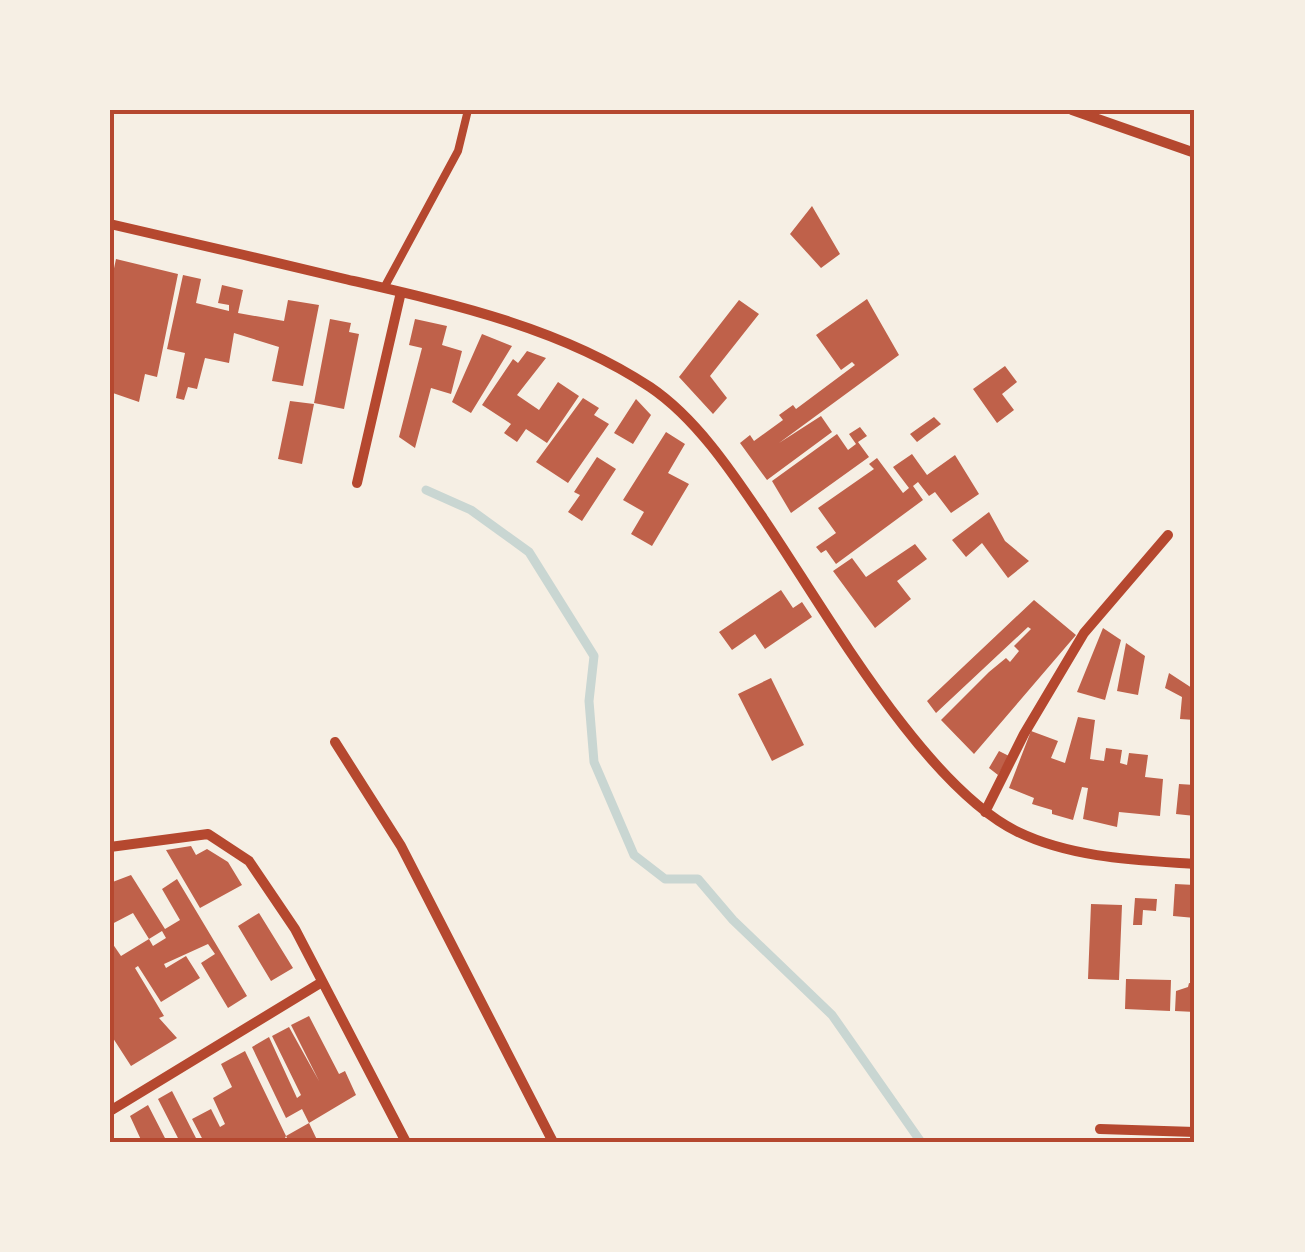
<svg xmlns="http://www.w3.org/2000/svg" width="1305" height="1252" viewBox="0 0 1305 1252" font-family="Inter,sans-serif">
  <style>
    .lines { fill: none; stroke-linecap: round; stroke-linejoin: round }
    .stream { stroke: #c9d6d2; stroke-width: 9 }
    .building { fill: #bf614a }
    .service { stroke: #b5482f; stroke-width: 8 }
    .minor { stroke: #b5482f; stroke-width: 10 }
    .neatline { fill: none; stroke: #b5482f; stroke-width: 4 }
  </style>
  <rect width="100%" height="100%" fill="#f6efe4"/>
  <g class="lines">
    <!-- stream -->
    <path class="stream" d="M426,490L471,510L529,552L594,656L589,701L594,762L634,855L665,879H698L733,920L832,1015L921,1142"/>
  </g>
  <!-- building -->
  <path class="building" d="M812,206L840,254L821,268L790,234Z
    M116,259L178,274L157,377L145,374L139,402L110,392V287Z
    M183,275L201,279L196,303L229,311V305L218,303L222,285L243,290L238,313L284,321L288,300L319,305L303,386L272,381L279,347L234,333L229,363L205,358L197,389L188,387L184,400L176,398L185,353L167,349Z
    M867,299L899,355L779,443L821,416L832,432L767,480L740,443L750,435L754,441L783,420L779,415L793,405L796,409L855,365L852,362L841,370L816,335Z
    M739,300L759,314L710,376L727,398L713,414L679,377Z
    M330,319L351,323L349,332L359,334L344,409L314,403Z
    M415,319L447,326L442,345L462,351L451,394L431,388L415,448L399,437L422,348L409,345Z
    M482,334L512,346L471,413L452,402Z
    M527,351L546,358L517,395L539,410L558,382L579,396L547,443L526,429L517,442L504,433L511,424L482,405L513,359L518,363Z
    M1005,366L1017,382L1002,394L1014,410L997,423L973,389Z
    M583,398L599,408L594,415L609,424L568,483L536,462Z
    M636,399L651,415L633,444L614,433Z
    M290,401L314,404L302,464L278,459Z
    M934,417L941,424L917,442L910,434Z
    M860,427L867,436L858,442L869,457L791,513L772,481L837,434L848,450L856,444L849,434Z
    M666,432L685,444L668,473L689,484L652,546L631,534L644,512L623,500Z
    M912,454L927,475L955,455L979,494L951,513L935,492L929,496L918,482L913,486L923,500L836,564L826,550L821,553L816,547L836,533L818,508L874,469L869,464L877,458L903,493L909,488L893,467Z
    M597,457L616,469L582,521L568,512L580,495L574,492Z
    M989,512L1005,541L1029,561L1008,578L982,543L966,557L952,540Z
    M915,544L927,559L897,581L911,599L875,628L833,571L852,558L866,577Z
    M781,590L793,608L802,602L812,617L765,649L755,634L732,650L719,632Z
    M1034,600L1076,635L974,754L941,720L989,672L1006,658L1010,662L1019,651L1014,646L1031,629L1028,627L936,713L927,701Z
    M1103,628L1121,640L1105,700L1077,692Z
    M1126,643L1145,656L1138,695L1117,691Z
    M1169,673L1195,690V720L1180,719L1182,697L1165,688Z
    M771,678L804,745L772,761L738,694Z
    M1078,717L1095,720L1090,759L1104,761L1106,748L1122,750L1120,763L1127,765L1129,753L1148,755L1145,777L1163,779L1160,816L1119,812L1117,827L1083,819L1088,788L1082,787L1073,820L1052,814V810L1032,804L1034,798L1009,788L1031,731L1058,741L1051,758L1065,763Z
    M999,751L1009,756L998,775L989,768Z
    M1179,784L1195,785V816L1176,814Z
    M191,846L196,855L207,849L228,862L242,885L200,908L166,850Z
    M131,875L165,929L180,920L162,889L177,879L247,996L228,1008L201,963L215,954L208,944L164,964L166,968L186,956L200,978L161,1002L138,966L135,968L164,1016L159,1018L177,1038L131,1066L111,1035L110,940L121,956L149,939L153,946L166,938L162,931L149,939L133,913L110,925V883Z
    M1175,884L1195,885V918L1173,916Z
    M1135,898L1157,899L1156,911L1143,910L1142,925H1133Z
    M1091,904L1122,905L1119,980L1088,979Z
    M259,913L293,968L271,981L238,926Z
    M1126,979L1171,980L1170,1011L1125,1009Z
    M1189,983L1195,984V1012L1175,1011L1176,991L1188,987Z
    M309,1016L339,1074L345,1071L356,1095L309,1123L302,1109L286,1118L252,1047L269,1037L297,1098L301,1095L272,1036L289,1027L319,1081L291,1025Z
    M245,1051L286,1136L283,1142H204L192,1119L211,1109L220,1127L225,1124L213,1098L232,1087L221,1064Z
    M172,1091L198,1142H180L158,1099Z
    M148,1105L167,1142H142L130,1116Z
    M309,1123L318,1142H289L286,1136Z"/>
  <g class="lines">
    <!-- service -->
    <path class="service" d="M384,288L458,151L468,110"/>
    <!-- minor -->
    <path class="minor" d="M1072,110L1195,153
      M110,224C188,242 267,260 345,279C449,303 560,327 650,387C696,418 732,472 763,518C823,606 923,786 1018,832C1072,858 1136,860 1195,864
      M357,483L401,292
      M335,742L401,846L553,1142
      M985,812L1024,734L1084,633L1168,535
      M110,847L208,834L249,861L295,929L406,1142
      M110,1111L322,982
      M1100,1129L1195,1132"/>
  </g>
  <!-- border -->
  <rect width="1305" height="1252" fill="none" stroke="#f6efe4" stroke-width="225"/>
  <rect x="112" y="112" width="1080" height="1028" class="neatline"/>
</svg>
